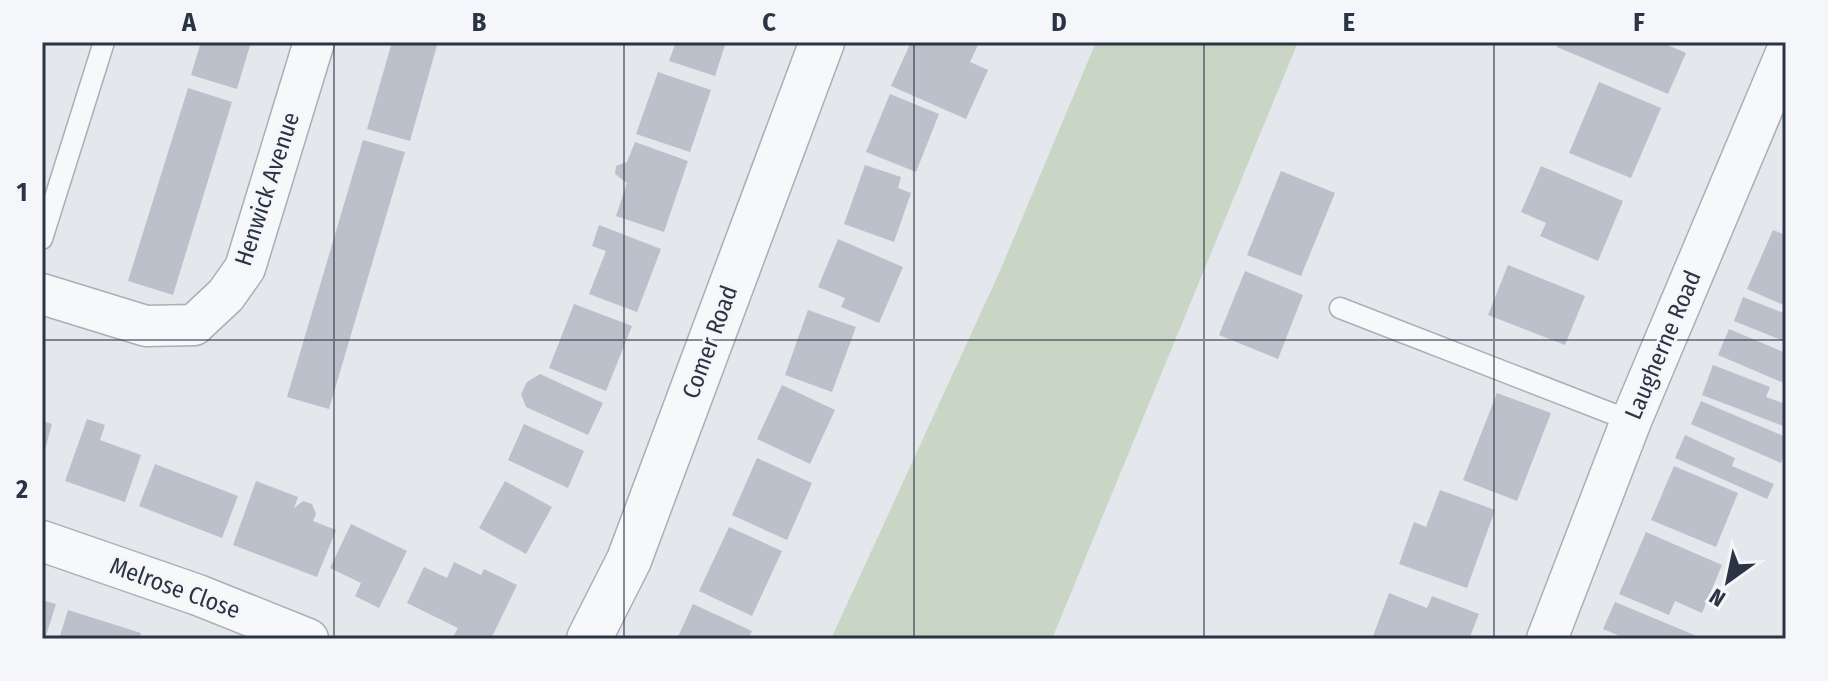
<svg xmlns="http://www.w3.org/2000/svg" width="1828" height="681" viewBox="0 0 1828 681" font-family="'Fira Sans Condensed',sans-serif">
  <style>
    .green { fill: #c9d6c5 }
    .building { fill: #bbc0ca }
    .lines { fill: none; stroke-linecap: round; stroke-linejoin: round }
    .service-casing { stroke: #a9aeb7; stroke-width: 23 }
    .minor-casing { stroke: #a9aeb7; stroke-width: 43 }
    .tertiary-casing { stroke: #a9aeb7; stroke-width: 47 }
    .service { stroke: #f7f8fa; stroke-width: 20 }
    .minor { stroke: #f7f8fa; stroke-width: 40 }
    .tertiary { stroke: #f7f8fa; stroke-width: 44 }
    .grid { fill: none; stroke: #2b3445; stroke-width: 2; stroke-opacity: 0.55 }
    .labels { text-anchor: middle; stroke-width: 6; stroke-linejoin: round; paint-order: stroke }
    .street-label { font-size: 24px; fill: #2b3445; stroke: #f4f6f9 }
    .neatline { fill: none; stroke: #2b3445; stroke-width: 3 }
    .grid-label { font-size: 26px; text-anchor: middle; font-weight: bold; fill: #2b3445 }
  </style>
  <rect width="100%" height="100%" fill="#e4e7ec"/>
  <!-- green -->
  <path class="green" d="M1096,42H1298L1052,639H831L1000,271Z"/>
  <!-- building -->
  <path class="building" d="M201,42H251L237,89L191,75Z
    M392,42H438L410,141L367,129Z
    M676,42H726L715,76L669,61Z
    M911,42H973L978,45L970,62L988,70L966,119L891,86Z
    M1559,42H1660L1686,53L1668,94L1557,47Z
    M658,72L711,90L690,152L636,134Z
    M1599,82L1661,108L1631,178L1569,153Z
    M188,88L232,102L173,295L128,281Z
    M890,94L939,114L916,172L866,152Z
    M363,140L405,152L329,409L287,397Z
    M635,142L688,161L664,232L616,216L627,183L615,174L616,166L627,162Z
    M865,165L901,177L898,188L911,193L894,242L844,224Z
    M1541,166L1623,201L1598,261L1540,236L1546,223L1521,212Z
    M1281,171L1335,193L1301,276L1247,255Z
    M599,225L661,249L637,312L589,294L606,251L592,246Z
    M1773,230L1786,235V306L1747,289Z
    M838,239L903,267L879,323L841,307L845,298L818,287Z
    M1508,265L1585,296L1565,345L1488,315Z
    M1245,271L1303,295L1278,359L1219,335Z
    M1743,297L1786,314V342L1734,321Z
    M574,304L632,326L606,391L549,368Z
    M808,310L856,327L832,392L785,375Z
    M1729,329L1786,353V384L1718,355Z
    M1713,365L1770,387L1766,397L1786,404V427L1702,395Z
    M540,374L603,403L588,435L526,407L521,394L527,382Z
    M782,385L835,410L810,464L757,439Z
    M1497,393L1551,413L1517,501L1463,480Z
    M1701,401L1786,437V450L1781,463L1691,424Z
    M87,419L105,425L100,440L141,455L125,502L65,481Z
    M42,421L52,424L43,457H42Z
    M524,424L584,451L568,488L508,460Z
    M1685,435L1735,458L1732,466L1774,484L1767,499L1675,458Z
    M757,458L812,483L787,540L732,515Z
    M155,464L238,496L222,538L139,506Z
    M1674,466L1738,493L1716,547L1651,520Z
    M256,481L298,497L294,508L303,501L312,504L316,514L313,521L336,530L317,577L233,545Z
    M505,481L552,507L526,554L479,528Z
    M1440,490L1495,510L1467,588L1399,564L1414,522L1426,527Z
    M351,524L407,551L379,608L355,596L361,583L330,568Z
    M729,527L782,551L752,616L699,591Z
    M1646,532L1722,565L1702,613L1675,601L1669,615L1619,594Z
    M454,562L481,575L484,569L517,585L491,639H457L453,637L458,628L407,603L424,567L447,578Z
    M1389,593L1427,608L1432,596L1479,614L1469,639H1372Z
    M42,600L56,604L45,639H42Z
    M1615,602L1704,639H1627L1603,629Z
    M693,604L752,631L748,639H677Z
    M68,610L141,633L139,639H59Z"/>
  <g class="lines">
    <defs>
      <path id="service" d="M42,239L104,42
        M1340,308L1631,421"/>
      <path id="minor" d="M42,294L146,326L194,325L226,295L245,268L314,42
        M42,541L198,595L308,639
        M1547,639L1631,421L1786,53"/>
      <path id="tertiary" d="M589,639L629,560L822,42"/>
    </defs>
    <!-- service casing -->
    <use href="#service" class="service-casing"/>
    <!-- minor casing -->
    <use href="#minor" class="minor-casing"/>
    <!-- tertiary casing -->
    <use href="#tertiary" class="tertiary-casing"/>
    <!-- service -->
    <use href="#service" class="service"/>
    <!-- minor -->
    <use href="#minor" class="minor"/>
    <!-- tertiary -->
    <use href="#tertiary" class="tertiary"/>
  </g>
  <!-- grid -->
  <path class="grid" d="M334,42V639M624,42V639M914,42V639M1204,42V639M1494,42V639M42,340H1786"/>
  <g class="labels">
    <!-- street labels -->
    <g class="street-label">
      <text transform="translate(267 189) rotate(-72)" y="8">Henwick Avenue</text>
      <text transform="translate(710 342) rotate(-70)" y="8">Comer Road</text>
      <text transform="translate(1663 345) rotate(-67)" y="8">Laugherne Road</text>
      <text transform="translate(175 588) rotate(20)" y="8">Melrose Close</text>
    </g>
  </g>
  <!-- border -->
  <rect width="1828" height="681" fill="none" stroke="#f4f6f9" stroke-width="88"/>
  <!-- north arrow -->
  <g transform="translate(1728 581) rotate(213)" stroke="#f4f6f9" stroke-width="6" paint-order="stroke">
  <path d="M0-6L14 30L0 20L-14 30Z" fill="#2b3445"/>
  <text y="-12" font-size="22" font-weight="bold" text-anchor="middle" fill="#2b3445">N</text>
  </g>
  <rect x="44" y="44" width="1740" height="593" class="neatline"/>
  <g class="grid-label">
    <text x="189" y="31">A</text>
    <text x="479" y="31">B</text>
    <text x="769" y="31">C</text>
    <text x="1059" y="31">D</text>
    <text x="1349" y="31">E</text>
    <text x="1639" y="31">F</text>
    <text x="22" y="201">1</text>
    <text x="22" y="498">2</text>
  </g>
</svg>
